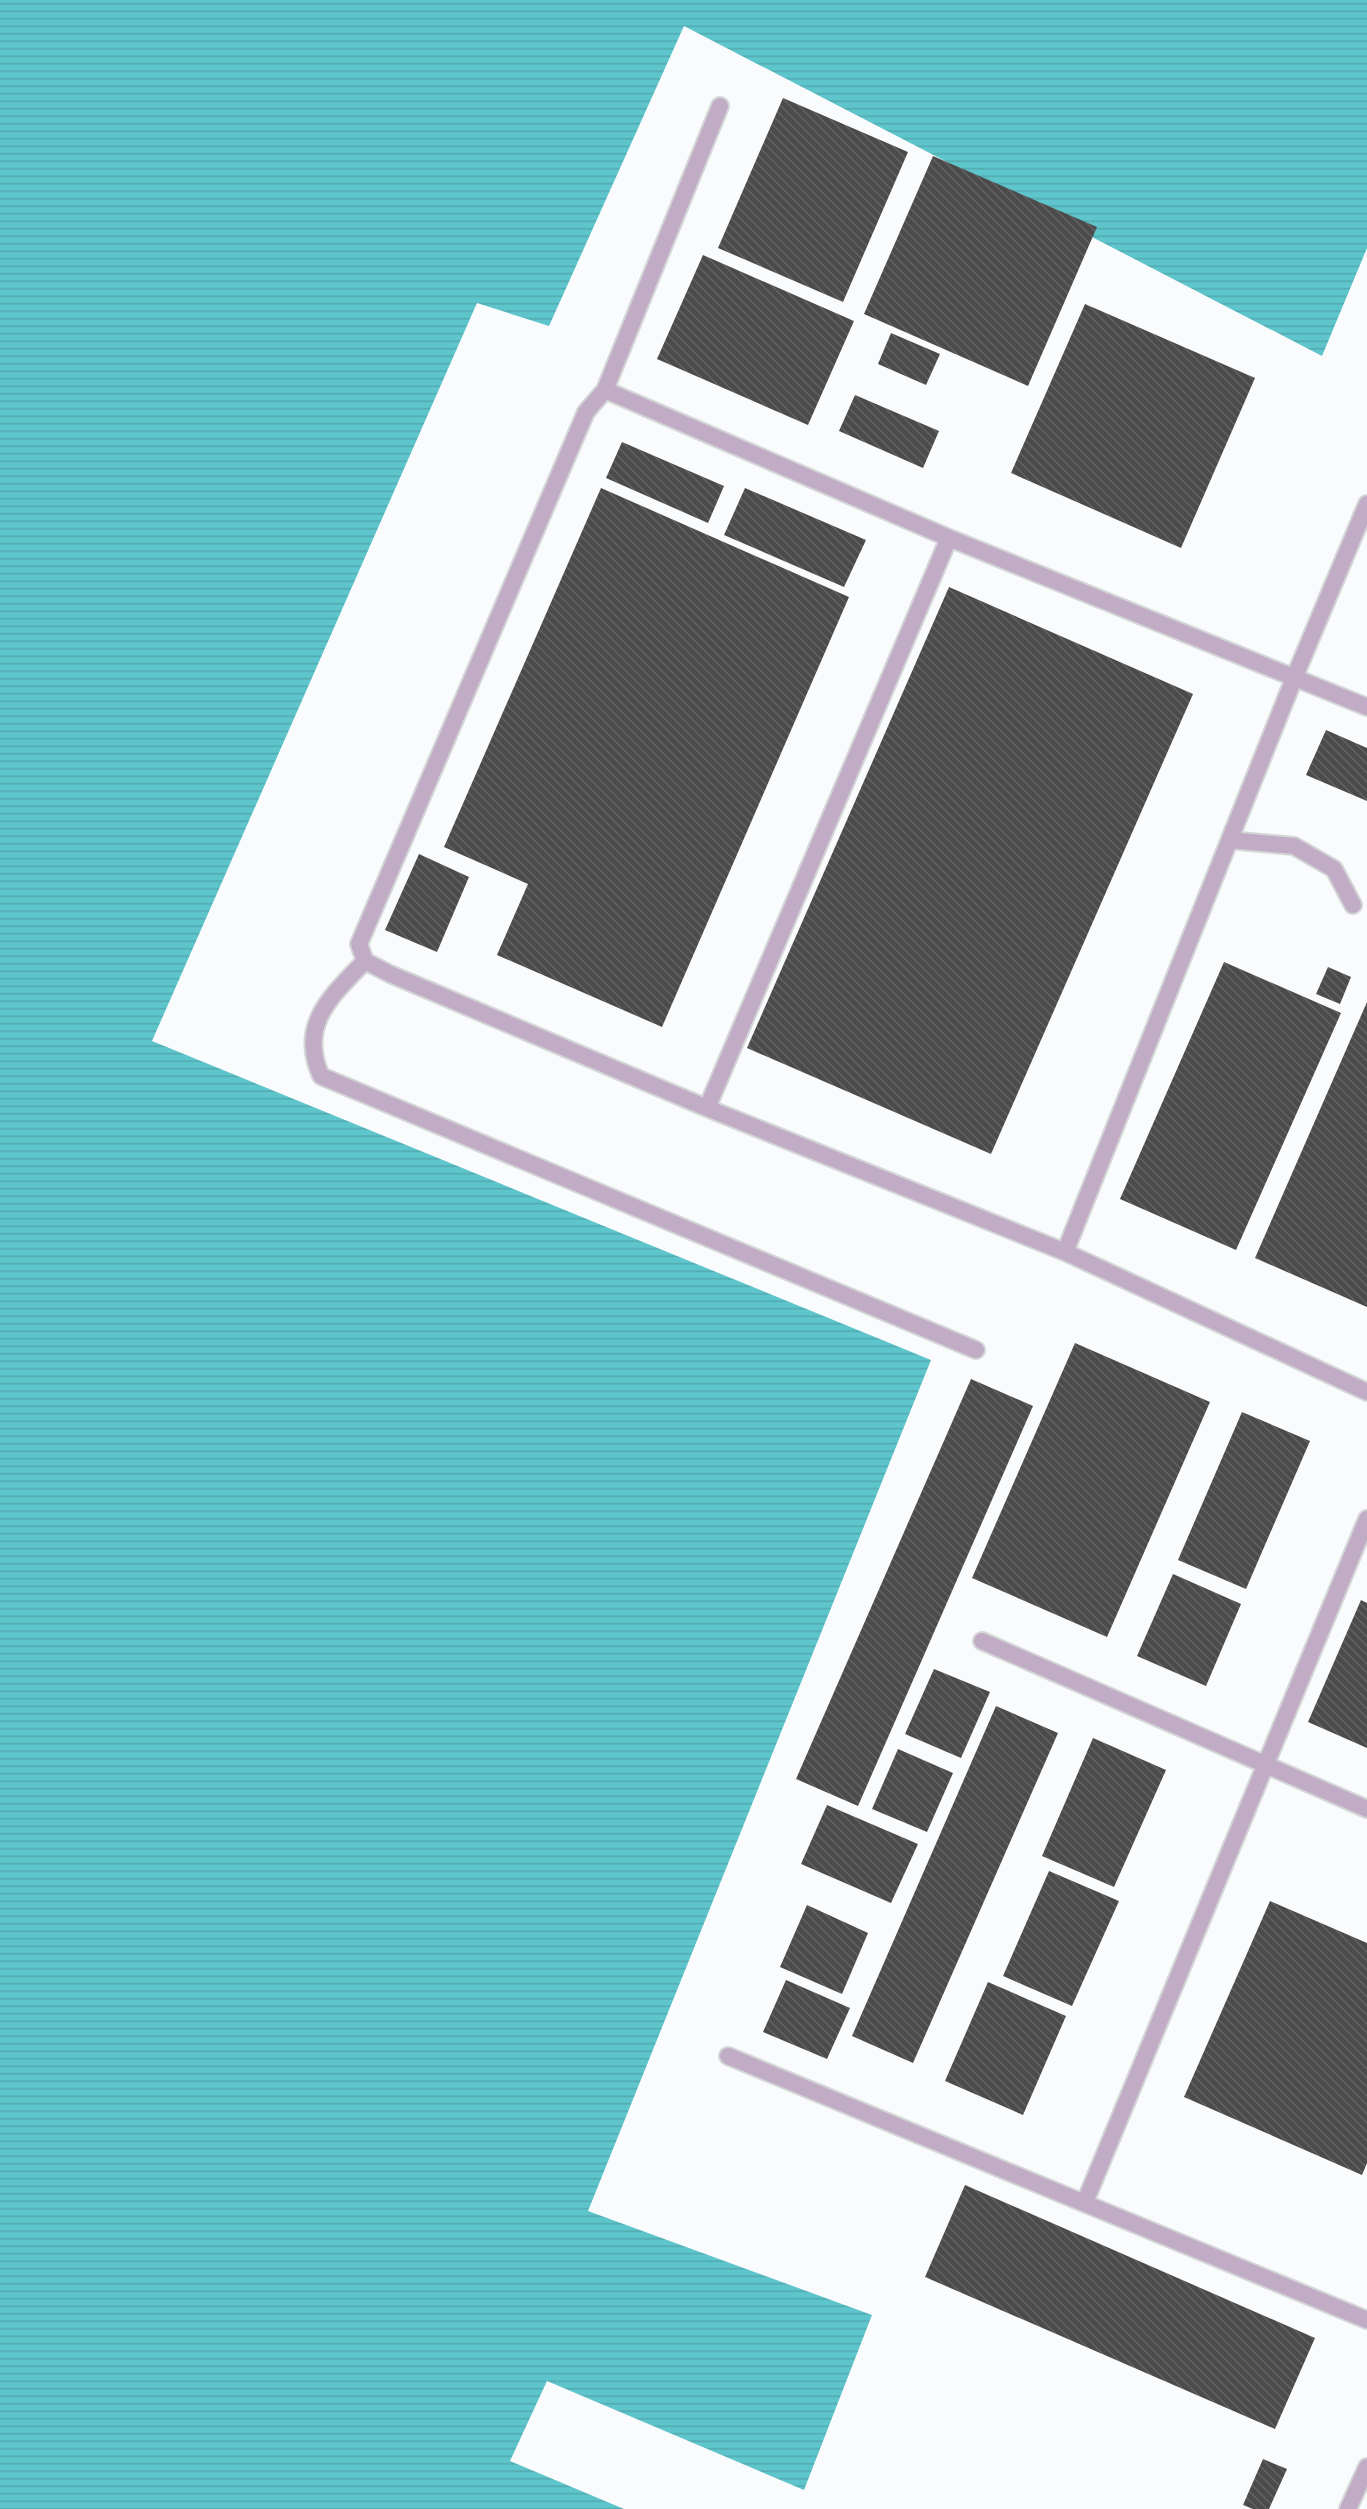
<svg xmlns="http://www.w3.org/2000/svg" width="1367" height="2509" viewBox="0 0 1367 2509" font-family="Quicksand,sans-serif">
  <style>
    .water { fill: url(#water-rules) }
    .building { fill: url(#building-back-hatch) }
    .lines { fill: none; stroke-linecap: round; stroke-linejoin: round }
    .service-casing { stroke: #d4d5d6; stroke-width: 20 }
    .service { stroke: #c1acc6; stroke-width: 16 }
  </style>
  <defs>
    <pattern id="water-rules" width="6" height="5" patternUnits="userSpaceOnUse" patternTransform="scale(1.5)"><rect width="6" height="5" fill="#5dc5cb"/><path d="M0 2.5h6" fill="none" stroke="#51a9ae"/></pattern>
    <pattern id="building-back-hatch" width="6" height="6" patternUnits="userSpaceOnUse" patternTransform="scale(1.5)"><rect width="6" height="6" fill="#4c4b4b"/><path d="M-1 5l2 2M0 0l6 6M5-1l2 2" fill="none" stroke="#636262"/></pattern>
  </defs>
  <rect width="100%" height="100%" fill="#fafbfc"/>
  <!-- water -->
  <path class="water" d="M0,0H1367V248L1322,356L684,26L549,326L477,303L152,1041L931,1360L588,2211L872,2315L804,2490L547,2381L510,2461L624,2509H0Z"/>
  <!-- building -->
  <path class="building" d="M783,98L908,152L843,302L718,248Z
    M933,156L1097,227L1028,386L864,314Z
    M703,255L854,321L808,425L657,359Z
    M1085,304L1255,378L1181,548L1011,473Z
    M891,333L940,354L926,385L878,364Z
    M855,395L939,431L923,468L839,431Z
    M622,442L724,486L708,523L606,478Z
    M601,488L849,597L662,1027L497,955L528,884L444,847Z
    M745,488L866,540L844,587L724,535Z
    M949,587L1193,694L991,1154L747,1048Z
    M1326,730L1367,748V801L1306,775Z
    M419,854L469,877L437,952L385,930Z
    M1224,962L1341,1013L1236,1250L1120,1199Z
    M1328,967L1351,977L1340,1004L1316,994Z
    M1367,1002V1307L1255,1258Z
    M1075,1343L1210,1402L1107,1637L972,1578Z
    M971,1379L1033,1406L858,1806L796,1779Z
    M1242,1412L1310,1441L1246,1589L1178,1560Z
    M1173,1574L1241,1604L1206,1686L1137,1656Z
    M1361,1600L1367,1603V1748L1308,1722Z
    M934,1669L990,1692L961,1758L905,1734Z
    M996,1706L1058,1733L913,2063L852,2036Z
    M1093,1738L1166,1770L1114,1887L1042,1856Z
    M898,1749L953,1773L927,1832L872,1809Z
    M827,1805L918,1844L891,1903L801,1864Z
    M1049,1871L1119,1901L1072,2006L1003,1976Z
    M1270,1901L1367,1943V2163L1362,2175L1184,2097Z
    M807,1905L868,1933L842,1994L780,1967Z
    M786,1980L850,2008L827,2059L763,2032Z
    M988,1982L1066,2016L1023,2115L945,2081Z
    M965,2185L1315,2338L1275,2429L925,2277Z
    M1263,2459L1287,2469L1269,2509H1253L1243,2505Z"/>
  <g class="lines">
    <defs>
      <path id="service" d="M605,390L720,106
        M1367,707L949,538L605,390L586,412L359,944L365,961L390,974L707,1108L1065,1252L1367,1392
        M1230,840L1294,846L1334,869L1353,905
        M365,961C331,996 298,1025 321,1076L976,1350
        M707,1108L949,538
        M1065,1252L1295,676L1367,504
        M982,1641L1367,1809
        M728,2056L1367,2320
        M1085,2202L1367,1519
        M1348,2509L1367,2467"/>
    </defs>
    <!-- service casing -->
    <use href="#service" class="service-casing"/>
    <!-- service -->
    <use href="#service" class="service"/>
  </g>
</svg>
